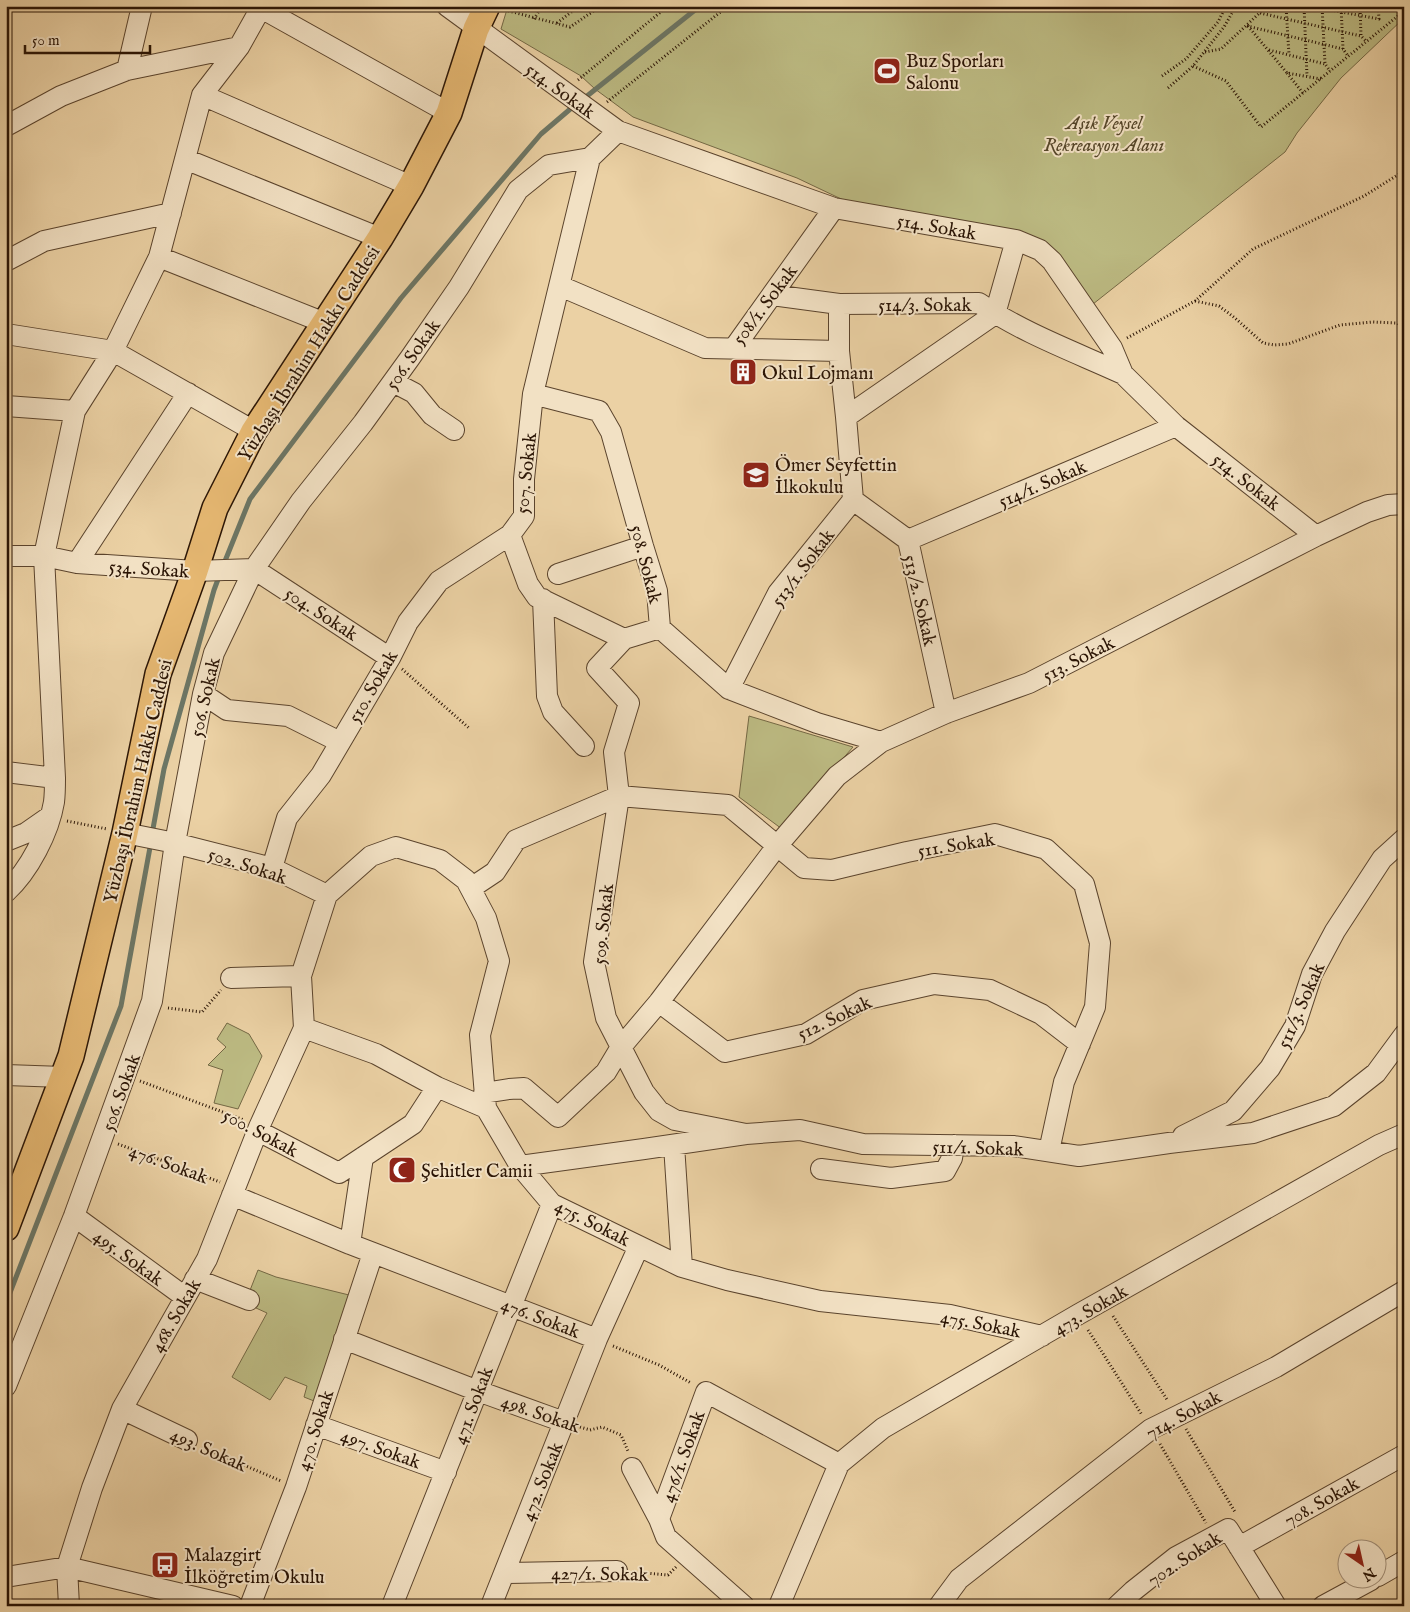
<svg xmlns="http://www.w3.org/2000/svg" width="1410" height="1612" viewBox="0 0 1410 1612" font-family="'IM FELL English',serif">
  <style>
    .green { fill: #bcba82; stroke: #746844 }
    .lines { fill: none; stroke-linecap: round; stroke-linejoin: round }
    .stream { stroke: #6c7665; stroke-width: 5 }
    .minor-casing { stroke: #5b442d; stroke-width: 22 }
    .major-casing { stroke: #2b1505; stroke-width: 28 }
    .path { stroke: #2b1505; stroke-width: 3; stroke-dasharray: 1 2.5; stroke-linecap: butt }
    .minor { stroke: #f2e1c4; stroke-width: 20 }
    .major { stroke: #e6b872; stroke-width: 25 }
    .labels { text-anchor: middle; stroke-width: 4; stroke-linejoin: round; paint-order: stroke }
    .poi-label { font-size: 19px; fill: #2b1505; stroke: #f2e1c4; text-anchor: start }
    .street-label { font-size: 19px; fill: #2b1505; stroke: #f2e1c4 }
    .park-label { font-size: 19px; font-style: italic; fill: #56472a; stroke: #f2e1c4 }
  </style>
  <rect width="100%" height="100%" fill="#ebd1a4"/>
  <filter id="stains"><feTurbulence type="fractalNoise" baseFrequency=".004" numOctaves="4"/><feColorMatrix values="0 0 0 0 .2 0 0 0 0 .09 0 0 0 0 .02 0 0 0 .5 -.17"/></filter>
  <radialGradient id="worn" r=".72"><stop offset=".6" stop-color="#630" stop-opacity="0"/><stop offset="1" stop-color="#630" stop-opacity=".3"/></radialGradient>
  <!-- green -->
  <path class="green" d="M508,6H1404V18L1341,78L1297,133L1285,152L1088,308L1058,255L858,207L797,178L633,117L595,89L581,76L501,29Z
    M749,716L853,747L782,829L739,797Z
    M227,1023L249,1034L262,1056L238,1109L214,1103L223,1070L208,1065L226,1047L217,1039Z
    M258,1270L276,1277L349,1295L333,1342L336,1343L314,1401L304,1397L307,1386L285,1377L270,1400L232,1377L267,1313L245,1303Z"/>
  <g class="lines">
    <!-- stream -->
    <path class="stream" d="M582,100L700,6
      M223,566L250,499L401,298L541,134L575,105
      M152,834L164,769L214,590L220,574
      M6,1303L121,1006L151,842"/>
    <defs>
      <path id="minor" d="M447,6L618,131L834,208L1016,240L1040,250L1052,261L1112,348L1123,374L1176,426L1316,536
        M261,8L449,113
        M127,70L142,6
        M202,95L411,186
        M6,126L61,96L127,70L239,47
        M590,158L533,394L524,479V516L510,535L528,584L537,597L624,639L597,668L629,703L614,752L619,796L594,962L606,1018L644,1092L659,1111L675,1120L746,1134
        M185,159L380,238
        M159,257L325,323
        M6,261L44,241L171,213
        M560,286L705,348L839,351
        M772,295L839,304L979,303C1023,333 1075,352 1123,374
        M839,304V351L846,417L853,500L908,540L946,713
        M6,334L113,351L254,431
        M734,348L834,208
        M393,382L414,393L432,415L454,430
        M533,394L599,411L611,432L643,546L657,591L660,628L729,689L817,723L881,742
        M6,406L75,411
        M846,417L995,314L1016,240
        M908,540L1176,426
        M6,556H44L77,563L195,571L254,569L390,658
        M77,563L188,393
        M558,574L643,546
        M543,599L547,696L553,712L584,746
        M624,639L660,628
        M729,689L778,593L853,500
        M203,694L227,710L288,716L340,742
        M6,772L55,778
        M125,833L170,842L272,868L327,895
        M6,841L26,833L49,817
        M272,868L287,818L321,775L390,658L408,622L439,581L510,535
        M471,888L495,872L516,840L619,796L728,805L804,868L832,870L907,852L995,834L1046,849L1084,884L1100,943L1095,1007L1064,1082L1049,1151
        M6,892C29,871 49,832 54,802C55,794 55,786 55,778L44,556L75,411L113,351L159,257L202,95L239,47L262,6
        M231,978L301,976
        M659,1002L725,1052L806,1034L863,1000L934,984L990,990L1041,1014L1080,1044
        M304,1028L376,1054L437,1087L486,1108L520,1166L552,1204L682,1267L727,1280L820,1301L950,1315L1042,1336
        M6,1075L63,1077
        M484,1093L509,1089L524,1088L558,1117L606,1072L621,1047L659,1002L777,846L837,776L881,742L946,713L1029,683L1316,536L1367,512L1388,505L1404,504
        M259,1127L262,1133L339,1173L413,1124L437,1087
        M1183,1136L1233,1111L1270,1068L1295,1026L1312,974L1335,931L1382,859L1404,839
        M674,1145L682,1267
        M520,1166L644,1149L746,1134L800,1130L863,1144L1013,1146L1079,1156L1169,1143L1253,1133L1334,1106L1376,1073L1404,1035
        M821,1169L891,1178L945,1171L952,1158L954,1145
        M232,1195L350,1244L597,1339
        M74,1216L185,1297
        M350,1244L363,1157
        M195,1279L249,1300
        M344,1339L478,1391L564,1422
        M6,1386L74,1216L152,1001L175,843L203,694L214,653L254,569L301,501L363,423L410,358L459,287L518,190L549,165L590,158L618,131
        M122,1409L187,1440
        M316,1425L446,1472
        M632,1468L659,1519L666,1537L744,1606
        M659,1519L706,1392L839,1464
        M1239,1547L1404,1455
        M505,1573L617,1571
        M1378,1576L1404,1561
        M6,1577L67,1567L233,1606
        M69,1606L67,1567L92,1488L122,1409L207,1259L259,1127L304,1028L301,976L327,895L371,856L396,847L440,860L466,880L486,918L499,961L480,1035L486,1108
        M250,1606L296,1487L373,1253
        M392,1606L552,1204
        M491,1606L597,1339L639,1246
        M779,1606L839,1464L883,1428L1079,1314L1379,1145L1404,1134
        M939,1606L959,1579L1151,1429L1276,1367L1404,1291
        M1117,1606L1133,1591L1176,1557L1228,1529L1276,1606
        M1323,1606L1371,1580"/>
      <path id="major" d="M6,1228L71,1056L125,833L158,674L195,571L215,508L254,431L380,238L411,186L449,113L476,29L487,6"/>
    </defs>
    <!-- minor casing -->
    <use href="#minor" class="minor-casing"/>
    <!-- major casing -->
    <use href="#major" class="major-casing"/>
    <!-- path -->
    <path class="path" d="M1286,6L1289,55
      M1304,6L1307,76
      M1310,6L1379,19L1378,6
      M1322,6L1325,64L1330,71
      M1341,6L1343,49L1348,56
      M1360,6L1361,36L1367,42
      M1394,6L1400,14
      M505,10L570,27L601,6
      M1260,13L1361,36
      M534,19L542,6
      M557,23L579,6
      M1247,26L1343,49
      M1248,26L1287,73L1321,79
      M1269,50L1325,64
      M1205,52L1221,49L1267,6
      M1193,66L1226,81L1261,127L1404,11
      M1287,73L1303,93
      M1162,76L1186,59L1218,22L1226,6
      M578,80L668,6
      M1168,88L1193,66L1224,27L1236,6
      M607,102L728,6
      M1195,301L1219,306L1235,318L1263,343L1274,345L1288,344L1340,325L1373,322L1397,323L1404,328
      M1127,338L1195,301L1253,249L1364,196L1404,171
      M402,669L469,728
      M67,821L107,829
      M168,1008L202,1012L221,990
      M140,1081L244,1120
      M118,1144L220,1182
      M1113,1316L1168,1401
      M1088,1330L1142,1415
      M613,1346L659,1365L691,1383
      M580,1427L590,1430L602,1427L621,1435L628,1451
      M1186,1429L1235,1512
      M1160,1444L1206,1523
      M202,1447L281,1481
      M633,1572L668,1575L676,1567"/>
    <!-- minor -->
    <use href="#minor" class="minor"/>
    <!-- major -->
    <use href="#major" class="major"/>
  </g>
  <!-- icons -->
  <defs>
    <symbol id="stadium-square" viewBox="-11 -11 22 22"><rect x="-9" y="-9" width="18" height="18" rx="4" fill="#8f2418" stroke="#f2e1c4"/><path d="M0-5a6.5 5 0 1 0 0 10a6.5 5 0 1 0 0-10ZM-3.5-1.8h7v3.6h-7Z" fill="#fff"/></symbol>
    <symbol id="building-square" viewBox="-11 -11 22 22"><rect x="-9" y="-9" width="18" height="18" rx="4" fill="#8f2418" stroke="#f2e1c4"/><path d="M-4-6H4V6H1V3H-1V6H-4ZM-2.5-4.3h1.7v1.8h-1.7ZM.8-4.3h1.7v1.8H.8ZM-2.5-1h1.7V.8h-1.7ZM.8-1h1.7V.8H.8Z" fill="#fff"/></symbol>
    <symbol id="school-square" viewBox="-11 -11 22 22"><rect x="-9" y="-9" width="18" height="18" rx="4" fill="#8f2418" stroke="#f2e1c4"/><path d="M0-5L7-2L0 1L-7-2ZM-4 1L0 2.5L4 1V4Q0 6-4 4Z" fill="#fff"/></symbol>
    <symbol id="mosque-square" viewBox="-11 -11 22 22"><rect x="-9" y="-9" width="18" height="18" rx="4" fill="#8f2418" stroke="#f2e1c4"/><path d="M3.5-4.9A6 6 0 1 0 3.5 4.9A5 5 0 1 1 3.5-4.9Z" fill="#fff"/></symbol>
    <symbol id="bus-square" viewBox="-11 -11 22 22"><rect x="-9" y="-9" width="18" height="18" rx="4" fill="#8f2418" stroke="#f2e1c4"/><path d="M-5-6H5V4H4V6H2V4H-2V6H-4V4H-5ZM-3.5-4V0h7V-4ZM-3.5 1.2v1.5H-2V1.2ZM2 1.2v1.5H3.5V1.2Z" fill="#fff"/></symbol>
  </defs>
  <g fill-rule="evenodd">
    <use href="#stadium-square" x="871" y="55" width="32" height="32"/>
    <use href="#building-square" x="727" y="356" width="32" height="32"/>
    <use href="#school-square" x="740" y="459" width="32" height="32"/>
    <use href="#mosque-square" x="386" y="1154" width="32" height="32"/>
    <use href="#bus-square" x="149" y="1549" width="32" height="32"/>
  </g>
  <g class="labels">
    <!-- poi labels -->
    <g class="poi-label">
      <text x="906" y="67">Buz Sporları<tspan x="906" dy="22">Salonu</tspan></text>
      <text x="762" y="379">Okul Lojmanı</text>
      <text x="775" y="471">Ömer Seyfettin<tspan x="775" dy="22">İlkokulu</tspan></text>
      <text x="421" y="1177">Şehitler Camii</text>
      <text x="184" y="1561">Malazgirt<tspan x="184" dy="22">İlköğretim Okulu</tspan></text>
    </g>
    <!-- street labels -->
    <g class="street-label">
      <text transform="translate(561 90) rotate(36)" y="7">514. Sokak</text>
      <text transform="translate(937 226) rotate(10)" y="7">514. Sokak</text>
      <text transform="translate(764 304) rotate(-53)" y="7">508/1. Sokak</text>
      <text x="925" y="311">514/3. Sokak</text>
      <text transform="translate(308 353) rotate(-58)" y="7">Yüzbaşı İbrahim Hakkı Caddesi</text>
      <text transform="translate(412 354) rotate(-55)" y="7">506. Sokak</text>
      <text transform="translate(525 473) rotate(-84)" y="7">507. Sokak</text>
      <text transform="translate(1247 481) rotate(38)" y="7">514. Sokak</text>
      <text transform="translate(1042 483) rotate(-23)" y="7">514/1. Sokak</text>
      <text transform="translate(647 564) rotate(76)" y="7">508. Sokak</text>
      <text transform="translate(802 567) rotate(-53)" y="7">513/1. Sokak</text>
      <text transform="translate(149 568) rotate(4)" y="7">534. Sokak</text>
      <text transform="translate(921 600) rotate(77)" y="7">513/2. Sokak</text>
      <text transform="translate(322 613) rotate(33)" y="7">504. Sokak</text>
      <text transform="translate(1078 658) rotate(-27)" y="7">513. Sokak</text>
      <text transform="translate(372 686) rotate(-60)" y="7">510. Sokak</text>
      <text transform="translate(204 697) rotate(-77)" y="7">506. Sokak</text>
      <text transform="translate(137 781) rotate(-77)" y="7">Yüzbaşı İbrahim Hakkı Caddesi</text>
      <text transform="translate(956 844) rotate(-9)" y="7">511. Sokak</text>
      <text transform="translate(248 865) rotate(18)" y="7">502. Sokak</text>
      <text transform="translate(602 924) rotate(-84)" y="7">509. Sokak</text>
      <text transform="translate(1300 1005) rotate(-66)" y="7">511/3. Sokak</text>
      <text transform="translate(834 1017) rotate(-25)" y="7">512. Sokak</text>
      <text transform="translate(120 1092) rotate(-70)" y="7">506. Sokak</text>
      <text transform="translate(261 1132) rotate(28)" y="7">500. Sokak</text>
      <text transform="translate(978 1147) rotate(2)" y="7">511/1. Sokak</text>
      <text transform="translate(169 1163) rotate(20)" y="7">476. Sokak</text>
      <text transform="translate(593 1222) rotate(27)" y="7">475. Sokak</text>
      <text transform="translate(129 1257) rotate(36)" y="7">495. Sokak</text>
      <text transform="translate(1090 1309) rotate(-30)" y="7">473. Sokak</text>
      <text transform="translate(175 1315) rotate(-60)" y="7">468. Sokak</text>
      <text transform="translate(541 1317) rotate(21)" y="7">476. Sokak</text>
      <text transform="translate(981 1323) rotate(11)" y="7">475. Sokak</text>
      <text transform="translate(472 1405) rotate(-69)" y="7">471. Sokak</text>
      <text transform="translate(541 1413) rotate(19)" y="7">498. Sokak</text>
      <text transform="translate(1183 1414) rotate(-28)" y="7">714. Sokak</text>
      <text transform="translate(314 1430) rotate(-72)" y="7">470. Sokak</text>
      <text transform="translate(381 1448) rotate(20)" y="7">497. Sokak</text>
      <text transform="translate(209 1449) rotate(24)" y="7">493. Sokak</text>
      <text transform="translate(682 1456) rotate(-70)" y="7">476/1. Sokak</text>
      <text transform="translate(541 1481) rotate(-68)" y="7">472. Sokak</text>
      <text transform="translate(1321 1501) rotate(-29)" y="7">708. Sokak</text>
      <text transform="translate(1184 1558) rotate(-33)" y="7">702. Sokak</text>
      <text transform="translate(600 1573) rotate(1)" y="7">427/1. Sokak</text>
    </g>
    <!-- park labels -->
    <g class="park-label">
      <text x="1104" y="129">Aşık Veysel<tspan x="1104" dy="22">Rekreasyon Alanı</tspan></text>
    </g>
  </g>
  <!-- margin -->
  <rect width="1410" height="1612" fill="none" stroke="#ebd1a4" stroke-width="25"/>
  <rect x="8" y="8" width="1395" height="1597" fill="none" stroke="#2b1505" stroke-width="2.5"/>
  <rect x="12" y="12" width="1385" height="1587" fill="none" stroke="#2b1505"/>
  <!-- north arrow -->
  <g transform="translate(1362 1564) rotate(146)"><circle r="24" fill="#f2e1c4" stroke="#a28f78"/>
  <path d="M0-4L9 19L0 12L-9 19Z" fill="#8f2418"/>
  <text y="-8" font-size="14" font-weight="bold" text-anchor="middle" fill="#2b1505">N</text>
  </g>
  <!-- scale -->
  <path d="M25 45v8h125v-8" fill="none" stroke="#2b1505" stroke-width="2.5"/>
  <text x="32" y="45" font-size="15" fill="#2b1505" stroke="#f2e1c4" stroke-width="4" paint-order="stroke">50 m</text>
  <rect width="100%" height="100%" filter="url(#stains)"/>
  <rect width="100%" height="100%" fill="url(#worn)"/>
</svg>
